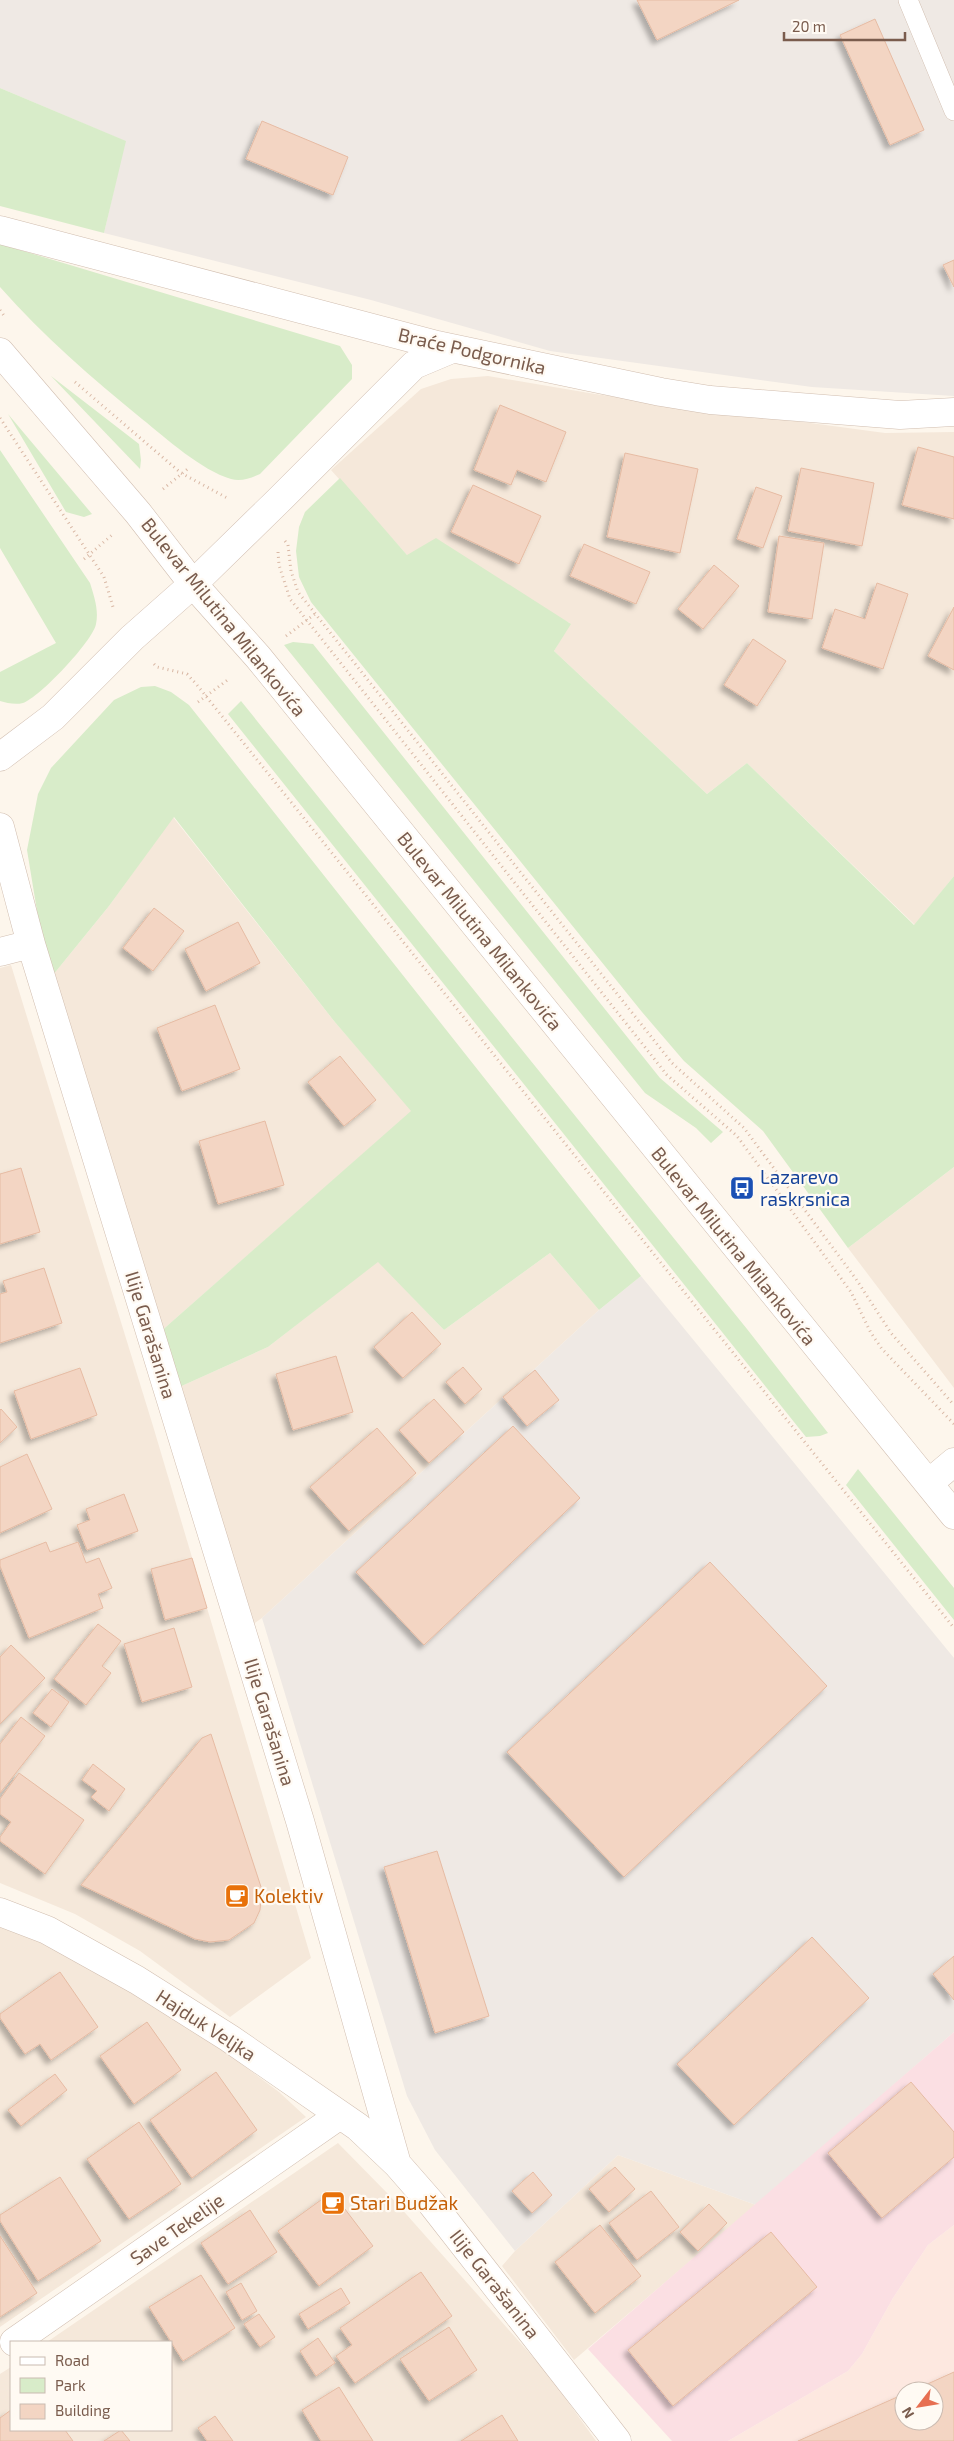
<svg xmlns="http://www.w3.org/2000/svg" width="954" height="2441" viewBox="0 0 954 2441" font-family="'Exo 2',sans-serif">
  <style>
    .residential { fill: #f5e8da }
    .commercial { fill: #fde8e0; fill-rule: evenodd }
    .industrial { fill: #efe9e4 }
    .medical { fill: #fbdfe3 }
    .green { fill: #d8ecc9 }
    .building { fill: #f3d5c3; stroke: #e6bba3; filter: url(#shadow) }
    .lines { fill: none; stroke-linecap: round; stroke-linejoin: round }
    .service-casing { stroke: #d1beb0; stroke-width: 20 }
    .minor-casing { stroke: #d1beb0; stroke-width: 29 }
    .tertiary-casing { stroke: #d1beb0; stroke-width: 29 }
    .path { stroke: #d9b8a5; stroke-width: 3; stroke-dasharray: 1 4; stroke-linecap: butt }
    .service { stroke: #fff; stroke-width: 19 }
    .minor { stroke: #fff; stroke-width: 28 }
    .tertiary { stroke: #fff; stroke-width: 28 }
    .labels { text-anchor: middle; stroke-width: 4.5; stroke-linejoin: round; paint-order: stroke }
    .street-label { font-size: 19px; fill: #7a5c4d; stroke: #fffaf3 }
    .transit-label { font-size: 19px; fill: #164399; stroke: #fffaf3; text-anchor: start }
    .food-label { font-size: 19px; fill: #c56008; stroke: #fffaf3; text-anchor: start }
  </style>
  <defs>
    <filter id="shadow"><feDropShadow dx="-4.5" dy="4.5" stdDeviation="2.5" flood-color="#0004"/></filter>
  </defs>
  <rect width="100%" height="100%" fill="#fdf6ec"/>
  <!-- residential -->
  <path class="residential" d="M488,376L595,394L885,433L954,432V876L915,925L747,763L707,794L554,651L570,623L407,555L331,470L421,389L451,379Z
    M173,817L334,1021L412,1111L159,1333L53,975L109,906Z
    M11,965L153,1426L311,1958L230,2017L140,1951L75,1914L0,1883V968Z
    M954,1167V1388L848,1248Z
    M550,1253L599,1310L262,1618L249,1627L175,1389L268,1347L378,1261L444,1330Z
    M0,1924L55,1945L204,2036L279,2092L306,2117L0,2327Z
    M338,2143L391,2197L548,2374L596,2441H0V2374L11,2367V2430H171V2342H47Z
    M618,2155L756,2205L574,2360L502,2266L515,2251Z"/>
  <!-- commercial -->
  <path class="commercial" d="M954,2225V2441H728L848,2371L862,2354L893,2298L928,2245ZM904,2391H934V2421H904Z"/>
  <!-- industrial -->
  <path class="industrial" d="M0,0H954V396L812,387L550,351L371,300L104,233L125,141L0,88Z
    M641,1276L954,1658V2032L756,2205L618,2155L515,2251L435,2150L407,2096L262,1618L599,1310Z"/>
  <!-- medical -->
  <path class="medical" d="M954,2032V2225L928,2245L893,2298L862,2354L848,2371L728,2441H672L588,2349Z"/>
  <!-- green -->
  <path class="green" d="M0,88L126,141L104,233L0,206Z
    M0,244L340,346L352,365V379L260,474C251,478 241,482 231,479C201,470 167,439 142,419C92,378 43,336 0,287Z
    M51,376L139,444L141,460L140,469Z
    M8,414L92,514L84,517L66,512Z
    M0,450L90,583C94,596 99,610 96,624C93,641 39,698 23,703C15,705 7,703 0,701V672L56,643L0,548Z
    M340,478L407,555L436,538L571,624L554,651L707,794L747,763L914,925L954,876V1167L848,1248L763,1131L684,1061L642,1012L311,602L299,577L296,551L299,527L305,512Z
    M293,642L313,644L660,1078L723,1132L711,1143L696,1128L645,1093L284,645Z
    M155,686L171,692L189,705L641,1276L599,1310L550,1253L444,1330L378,1262L268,1347L175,1389L159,1333L411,1111L334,1021L174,817L109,906L53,975L38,917L27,850L38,794L51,768L114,700L141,687Z
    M241,701L747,1329L828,1433L820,1436L806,1437L228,714Z
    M858,1469L954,1588V1620L846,1485Z"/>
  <!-- building -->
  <path class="building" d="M637,0H739L657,40Z
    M875,19L924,130L890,145L840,35Z
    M262,121L348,157L333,195L246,159Z
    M954,260V287L943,265Z
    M500,405L566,432L546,482L517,470L511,485L474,470Z
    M918,447L954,457V519L902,505Z
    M625,453L698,469L680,553L607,537Z
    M801,468L874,483L862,546L788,531Z
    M473,485L541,516L519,564L451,532Z
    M756,487L782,496L763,548L737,539Z
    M779,536L824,543L812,619L768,612Z
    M584,544L650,572L636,604L570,576Z
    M714,565L739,586L703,629L678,609Z
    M877,583L908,594L883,669L822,648L835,609L865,619Z
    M954,607V670L928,656Z
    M753,639L786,661L757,706L724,685Z
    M154,908L184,931L153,971L123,948Z
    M238,922L260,963L206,991L185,949Z
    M215,1005L240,1069L182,1091L157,1028Z
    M340,1056L376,1100L344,1126L308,1082Z
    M265,1121L284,1185L218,1204L199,1141Z
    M21,1168L40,1232L0,1244V1174Z
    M44,1268L62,1323L0,1343V1294L7,1292L3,1281Z
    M412,1312L441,1344L403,1378L374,1347Z
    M336,1356L353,1412L293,1430L276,1374Z
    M463,1367L482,1389L465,1404L446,1382Z
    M80,1368L97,1415L31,1439L14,1391Z
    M535,1370L559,1400L527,1426L503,1397Z
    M434,1399L464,1432L429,1463L399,1430Z
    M1,1409L17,1427L0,1443V1410Z
    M513,1426L580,1498L424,1645L356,1572Z
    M377,1428L416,1473L349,1531L310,1487Z
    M27,1454L52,1509L0,1533V1467Z
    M124,1494L138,1531L87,1550L77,1525L90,1520L86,1509Z
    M46,1542L50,1552L78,1542L86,1563L99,1558L112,1588L98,1594L103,1608L29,1638L0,1566V1560Z
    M192,1558L207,1608L165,1620L151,1569Z
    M710,1562L827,1686L624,1877L507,1752Z
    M98,1624L121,1641L102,1666L111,1673L86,1705L54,1679Z
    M174,1628L192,1687L142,1702L124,1644Z
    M11,1645L45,1678L0,1724V1657Z
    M52,1689L69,1702L51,1727L33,1713Z
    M21,1717L45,1736L0,1793V1744Z
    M211,1734L262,1890L260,1910L254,1923L229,1940L210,1942L195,1939L81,1885L202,1738Z
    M93,1764L125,1789L109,1811L91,1797L97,1791L82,1780Z
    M19,1773L84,1820L45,1874L0,1841V1837L11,1822L0,1814V1799Z
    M437,1851L489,2016L435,2033L384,1867Z
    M812,1937L869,1998L734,2125L677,2064Z
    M954,1956V2000L933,1974Z
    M60,1972L98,2027L51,2060L40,2044L25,2054L0,2018V2014Z
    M147,2022L181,2070L134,2104L100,2056Z
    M216,2072L257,2130L192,2178L150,2120Z
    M55,2074L67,2090L21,2126L8,2110Z
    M911,2082L954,2132V2157L882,2218L828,2153Z
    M139,2122L181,2184L129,2219L87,2159Z
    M615,2167L635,2189L609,2212L589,2189Z
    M533,2172L552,2195L532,2213L512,2191Z
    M60,2177L101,2241L38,2281L0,2221V2215Z
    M651,2191L679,2227L637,2260L609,2223Z
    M332,2192L373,2246L319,2286L278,2231Z
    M709,2204L727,2223L698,2251L680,2232Z
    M250,2210L277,2252L228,2284L201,2243Z
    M600,2225L641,2276L595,2313L555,2262Z
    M771,2232L817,2287L673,2406L628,2350Z
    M0,2236L37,2293L0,2317Z
    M421,2272L452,2316L355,2383L336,2356L352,2345L340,2328Z
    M201,2275L235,2328L183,2361L149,2307Z
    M241,2283L257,2311L242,2320L226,2292Z
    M341,2288L350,2303L308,2329L299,2314Z
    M259,2314L275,2337L260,2347L244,2324Z
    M449,2327L477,2370L429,2401L400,2359Z
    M318,2338L335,2363L316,2376L300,2351Z
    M954,2372V2441H798L904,2394V2421H934V2391H912Z
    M339,2387L373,2441H321L302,2410Z
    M11,2410V2430H65L73,2441H0V2418Z
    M502,2415L518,2441H461Z
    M215,2416L233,2441H207L198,2428Z
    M121,2430L130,2441H104Z"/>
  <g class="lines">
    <defs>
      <path id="service" d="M908,0L954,111"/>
      <path id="minor" d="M0,230L437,345L661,392L710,400L900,415L954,412
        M0,757L53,717L132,638L193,584L278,501L414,365L452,349
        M0,827L31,944L300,1821L397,2164
        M0,952L31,944
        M929,1483L954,1462
        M0,1912L47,1930L137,1980L229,2038L358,2127L397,2164L432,2204L617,2441
        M14,2342L340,2115"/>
      <path id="tertiary" d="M0,352L138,513L193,584L258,657L954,1515"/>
    </defs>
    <!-- service casing -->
    <use href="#service" class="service-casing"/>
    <!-- minor casing -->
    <use href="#minor" class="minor-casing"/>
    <!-- tertiary casing -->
    <use href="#tertiary" class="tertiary-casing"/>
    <!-- path -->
    <path class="path" d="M0,310L5,317
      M75,382L181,473L229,499
      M0,418L104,577L113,607
      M163,489L190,467
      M285,541L288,545L291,571L298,592L672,1063L744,1128L856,1279L891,1333L954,1405
      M278,552L279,565L290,599L667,1075L737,1136L851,1292L871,1333L882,1349L954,1424
      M84,559L112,535
      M286,636L315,614
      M154,664L157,667L187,674L197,685L954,1628
      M198,702L229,679"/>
    <!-- service -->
    <use href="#service" class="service"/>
    <!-- minor -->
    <use href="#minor" class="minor"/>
    <!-- tertiary -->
    <use href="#tertiary" class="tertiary"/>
  </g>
  <!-- icons -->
  <defs>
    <symbol id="bus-square" viewBox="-11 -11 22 22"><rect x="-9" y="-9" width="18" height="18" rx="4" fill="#1a4fb4" stroke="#fffaf3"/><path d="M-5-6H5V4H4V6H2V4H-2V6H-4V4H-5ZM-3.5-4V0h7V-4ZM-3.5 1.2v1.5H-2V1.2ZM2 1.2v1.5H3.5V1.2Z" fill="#fff"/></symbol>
    <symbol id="cafe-square" viewBox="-11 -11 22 22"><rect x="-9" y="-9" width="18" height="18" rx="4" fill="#e8710a" stroke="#fffaf3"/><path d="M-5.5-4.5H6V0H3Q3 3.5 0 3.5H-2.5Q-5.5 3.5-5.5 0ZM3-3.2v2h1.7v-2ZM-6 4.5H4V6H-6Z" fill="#fff"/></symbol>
  </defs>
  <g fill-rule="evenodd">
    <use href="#bus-square" x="728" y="1174" width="28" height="28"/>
    <use href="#cafe-square" x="223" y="1882" width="28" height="28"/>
    <use href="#cafe-square" x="319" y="2189" width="28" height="28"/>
  </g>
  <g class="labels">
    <!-- street labels -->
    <g class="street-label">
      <text transform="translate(472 351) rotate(13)" y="7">Braće Podgornika</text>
      <text transform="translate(224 617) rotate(51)" y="7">Bulevar Milutina Milankovića</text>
      <text transform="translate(480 931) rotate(51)" y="7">Bulevar Milutina Milankovića</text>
      <text transform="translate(734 1246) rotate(51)" y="7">Bulevar Milutina Milankovića</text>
      <text transform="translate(151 1335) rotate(73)" y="7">Ilije Garašanina</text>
      <text transform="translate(270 1722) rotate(73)" y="7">Ilije Garašanina</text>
      <text transform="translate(206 2025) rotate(33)" y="7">Hajduk Veljka</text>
      <text transform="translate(177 2229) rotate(-35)" y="7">Save Tekelije</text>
      <text transform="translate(495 2284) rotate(52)" y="7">Ilije Garašanina</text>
    </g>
    <!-- transit labels -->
    <g class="transit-label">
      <text x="760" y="1184">Lazarevo<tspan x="760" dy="22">raskrsnica</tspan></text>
    </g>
    <!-- food labels -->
    <g class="food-label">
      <text x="254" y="1903">Kolektiv</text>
      <text x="350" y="2210">Stari Budžak</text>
    </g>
  </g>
  <!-- legend -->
  <rect x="10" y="2341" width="162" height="90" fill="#fffaf3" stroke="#cabbb1"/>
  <rect x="20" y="2357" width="25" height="8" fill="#ffffff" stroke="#cabbb1"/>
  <text x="55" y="2366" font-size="15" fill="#7a5c4d">Road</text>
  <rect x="20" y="2378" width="25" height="15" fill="#d8ecc9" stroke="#cabbb1"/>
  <text x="55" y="2391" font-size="15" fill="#7a5c4d">Park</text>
  <rect x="20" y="2404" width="25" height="15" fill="#f3d5c3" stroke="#cabbb1"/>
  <text x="55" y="2416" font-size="15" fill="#7a5c4d">Building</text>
  <!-- north arrow -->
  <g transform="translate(919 2406) rotate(239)"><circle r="24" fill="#fffaf3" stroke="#cabbb1"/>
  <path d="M0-4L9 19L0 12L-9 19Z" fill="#e76f51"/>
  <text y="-8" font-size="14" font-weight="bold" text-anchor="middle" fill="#7a5c4d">N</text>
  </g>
  <!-- scale -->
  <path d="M784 32v8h121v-8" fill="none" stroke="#7a5c4d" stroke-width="2.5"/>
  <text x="792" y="32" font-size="15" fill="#7a5c4d" stroke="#fffaf3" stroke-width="4" paint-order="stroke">20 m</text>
</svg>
